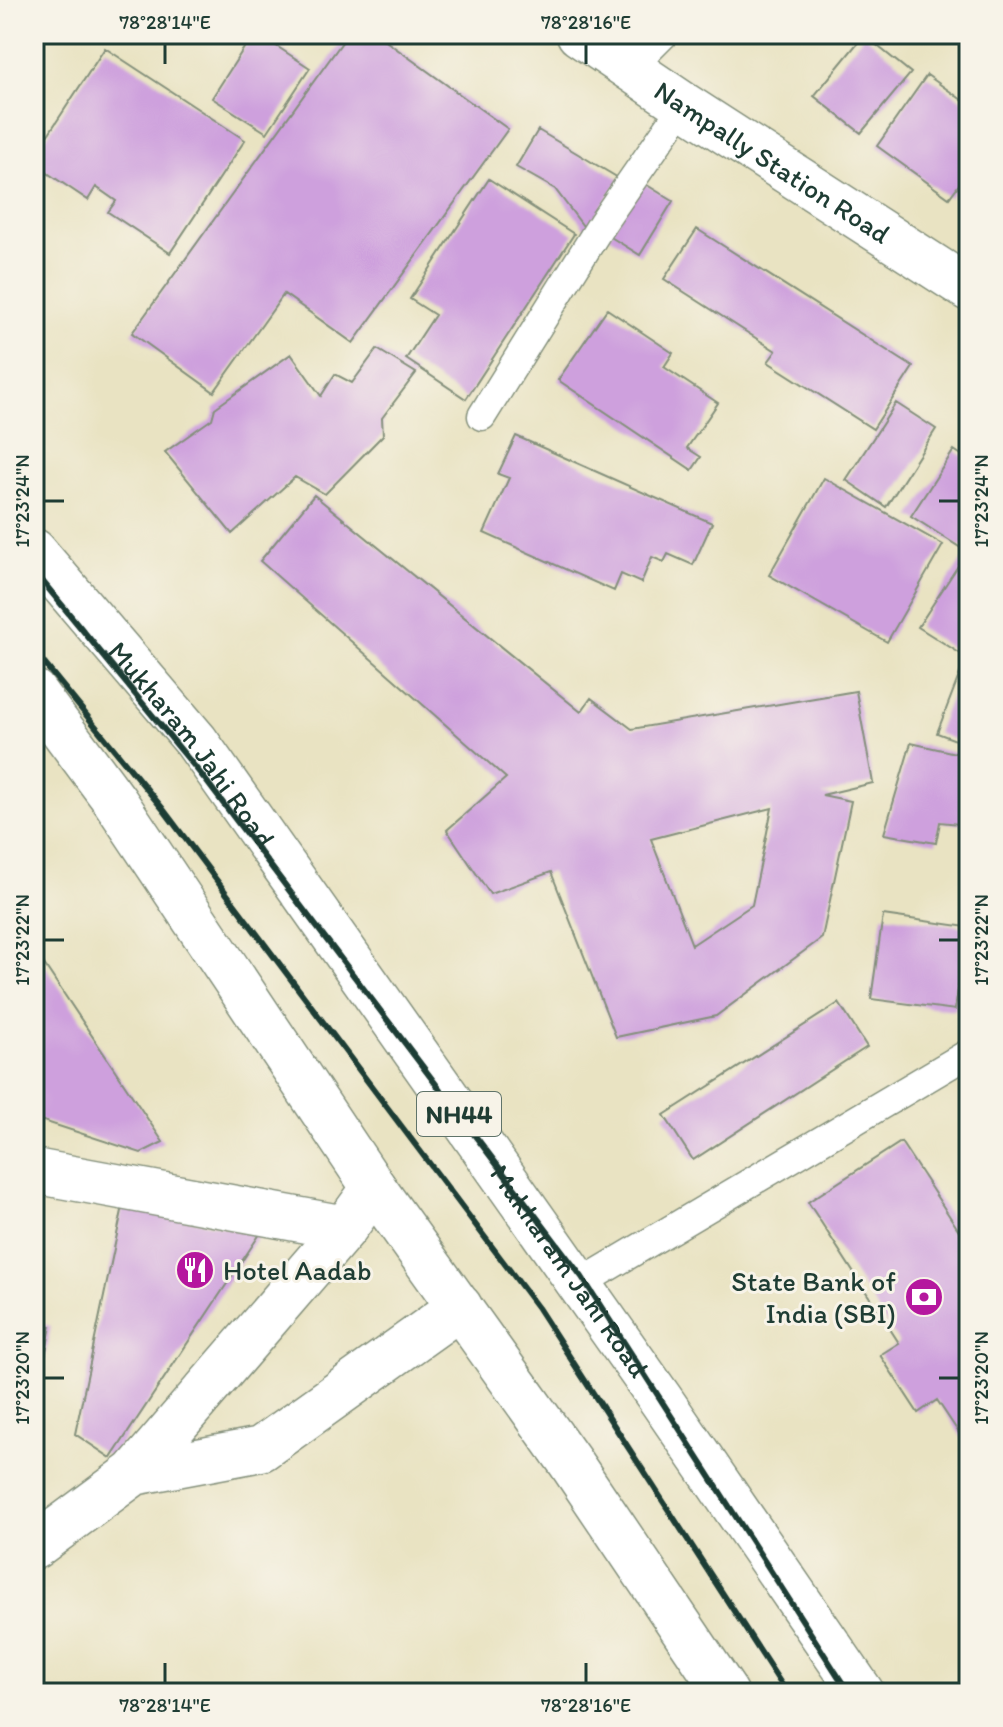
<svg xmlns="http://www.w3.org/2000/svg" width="1003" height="1727" viewBox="0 0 1003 1727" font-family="Itim,sans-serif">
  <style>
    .building { fill: #cea0dd; fill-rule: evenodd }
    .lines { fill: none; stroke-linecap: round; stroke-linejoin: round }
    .lane-casing { stroke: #84907b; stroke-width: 31 }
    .street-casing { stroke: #84907b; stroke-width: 47 }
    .secondary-casing { stroke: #84907b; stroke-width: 47 }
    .highway-casing { stroke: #84907b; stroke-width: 47 }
    .lane { stroke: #fff; stroke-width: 28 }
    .street { stroke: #fff; stroke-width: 44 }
    .secondary { stroke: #fff; stroke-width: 44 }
    .highway { stroke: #fff; stroke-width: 44 }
    .rail { stroke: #1f3d34; stroke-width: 6 }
    .ticks { fill: none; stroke: #1f3d34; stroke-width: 3 }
    .labels { text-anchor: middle; stroke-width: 6; stroke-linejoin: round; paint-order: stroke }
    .shield { fill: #f7f3e8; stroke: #60746a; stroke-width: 2 }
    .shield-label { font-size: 26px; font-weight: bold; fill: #1f3d34 }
    .street-label { font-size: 28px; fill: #1f3d34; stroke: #f7f3e8 }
    .poi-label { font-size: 28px; fill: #1f3d34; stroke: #f7f3e8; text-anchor: start }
    .neatline { fill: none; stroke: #1f3d34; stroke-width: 3 }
    .ticks-label { font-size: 20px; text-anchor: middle; fill: #1f3d34 }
  </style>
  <rect width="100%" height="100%" fill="#f7f3e8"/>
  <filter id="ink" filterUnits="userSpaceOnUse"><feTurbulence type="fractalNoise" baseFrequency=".0125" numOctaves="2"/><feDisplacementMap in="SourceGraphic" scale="16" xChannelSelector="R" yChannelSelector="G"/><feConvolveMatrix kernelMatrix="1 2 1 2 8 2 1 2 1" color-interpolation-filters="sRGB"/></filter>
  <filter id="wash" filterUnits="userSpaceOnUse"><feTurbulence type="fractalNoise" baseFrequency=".006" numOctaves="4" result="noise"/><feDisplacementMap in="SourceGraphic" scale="32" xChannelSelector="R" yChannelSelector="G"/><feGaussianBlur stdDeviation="1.8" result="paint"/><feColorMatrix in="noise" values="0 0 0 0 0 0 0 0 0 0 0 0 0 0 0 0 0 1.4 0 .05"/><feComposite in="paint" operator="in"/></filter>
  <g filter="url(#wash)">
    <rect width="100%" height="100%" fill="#e9e3c2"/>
    <g id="blocks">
      <!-- building -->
      <path class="building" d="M253,34H258L310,68L267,133L212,98Z
        M348,34H376L508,129L353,343L284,294L214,392L132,333Z
        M864,35L911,73L861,133L814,96Z
        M105,48L245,140L170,253L108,212L116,201L96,187L88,200L34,164V156Z
        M927,75L969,105V171L949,198L877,146Z
        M538,130L620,179L586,230L555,189L516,167Z
        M489,179L574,234L466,399L406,359L435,315L410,299Z
        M642,182L673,201L640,255L609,236Z
        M697,229L913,367L873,429L768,362L776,351L664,279Z
        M607,309L673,353L664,367L718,403L687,448L701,457L692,470L558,380Z
        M377,349L416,373L382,418L383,435L325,494L295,477L232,534L165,452L212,419L215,408L291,354L321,396L335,374L352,383Z
        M896,403L936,429L886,507L846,480Z
        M516,436L712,523L693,565L668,554L664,562L652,557L641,583L621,574L614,591L484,533L509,478L498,474Z
        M954,450L969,460V535L961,548L911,516Z
        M824,478L943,545L887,642L769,575Z
        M314,495L581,712L591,698L632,729L856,691L873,783L822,795L851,801L822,938L716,1016L616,1037L551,872L490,894L447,830L506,778L260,561ZM772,808L752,905L692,945L651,839Z
        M969,549V659L918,627Z
        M962,668L969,671V745L937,733Z
        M911,743L969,756V825L940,822L936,843L884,834Z
        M883,915L967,927L955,1010L871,999Z
        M34,949L163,1142L141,1153L34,1118Z
        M839,1003L867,1047L693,1160L664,1115Z
        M901,1142L969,1246V1448L937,1400L918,1413L880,1355L899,1343L808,1202Z
        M123,1206L260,1234L111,1458L75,1434Z
        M34,1323L51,1326L35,1405H34Z"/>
    </g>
  </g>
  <g filter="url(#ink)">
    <use href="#blocks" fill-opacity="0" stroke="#84907b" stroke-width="2"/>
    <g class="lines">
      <defs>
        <path id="lane" d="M629,69L664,34
          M482,416L603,222L684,105
          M579,1284L969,1053"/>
        <path id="street" d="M34,1171L345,1228
          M134,1473L261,1449L460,1307
          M34,1547L134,1473L345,1228L374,1188"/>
        <g id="secondary">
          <path id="s1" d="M579,34L684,105L969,289"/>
        </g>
        <g id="highway">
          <path id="s2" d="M34,551L196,741L661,1400L862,1693"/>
          <path d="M34,692L115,801L374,1188L570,1462L726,1693"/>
        </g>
      </defs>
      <!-- lane casing -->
      <use href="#lane" class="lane-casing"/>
      <!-- street casing -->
      <use href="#street" class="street-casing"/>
      <!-- secondary casing -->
      <use href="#secondary" class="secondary-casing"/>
      <!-- highway casing -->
      <use href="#highway" class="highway-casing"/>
      <!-- lane -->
      <use href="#lane" class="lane"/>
      <!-- street -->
      <use href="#street" class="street"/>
      <!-- secondary -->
      <use href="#secondary" class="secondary"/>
      <!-- highway -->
      <use href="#highway" class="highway"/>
      <!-- rail -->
      <path class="rail" d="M34,571L204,778L582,1277L849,1693
        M34,651L163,809L538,1308L787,1693"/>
    </g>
  </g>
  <!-- ticks -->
  <path class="ticks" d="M165,44V64M586,44V64M44,501H64M939,501H959M44,940H64M939,940H959M44,1378H64M939,1378H959M165,1663V1683M586,1663V1683"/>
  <!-- icons -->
  <defs>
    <symbol id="restaurant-disc" viewBox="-11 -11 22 22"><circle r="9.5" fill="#b5179e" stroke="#f7f3e8"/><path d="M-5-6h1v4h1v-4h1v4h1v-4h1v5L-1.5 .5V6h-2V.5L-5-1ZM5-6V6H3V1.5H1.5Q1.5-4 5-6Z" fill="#fff"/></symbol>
    <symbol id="bank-disc" viewBox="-11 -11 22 22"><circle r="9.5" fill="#b5179e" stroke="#f7f3e8"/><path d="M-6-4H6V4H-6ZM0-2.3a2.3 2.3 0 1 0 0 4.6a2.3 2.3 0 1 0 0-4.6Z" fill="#fff"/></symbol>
  </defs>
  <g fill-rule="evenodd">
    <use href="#restaurant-disc" x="173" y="1248" width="44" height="44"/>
    <use href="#bank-disc" x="902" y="1275" width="44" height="44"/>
  </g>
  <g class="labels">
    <!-- shield labels -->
    <rect class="shield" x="417" y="1092" width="84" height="44" rx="6"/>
    <g class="shield-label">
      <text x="459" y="1123">NH44</text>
    </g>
    <!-- street labels -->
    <g class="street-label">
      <text dy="10" stroke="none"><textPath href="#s1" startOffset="232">Nampally Station Road</textPath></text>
      <text dy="10" stroke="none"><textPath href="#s2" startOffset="250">Mukharam Jahi Road</textPath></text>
      <text dy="10" stroke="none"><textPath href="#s2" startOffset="898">Mukharam Jahi Road</textPath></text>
    </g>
    <!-- poi labels -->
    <g class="poi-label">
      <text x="223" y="1280">Hotel Aadab</text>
      <text x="896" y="1291" text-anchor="end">State Bank of<tspan x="896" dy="32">India (SBI)</tspan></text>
    </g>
  </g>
  <!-- margin -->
  <rect width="1003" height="1727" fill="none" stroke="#f7f3e8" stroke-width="88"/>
  <rect x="44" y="44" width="915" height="1639" class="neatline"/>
  <g class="ticks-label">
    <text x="165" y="29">78°28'14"E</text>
    <text x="586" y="29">78°28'16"E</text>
    <text transform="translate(22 501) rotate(-90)" y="7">17°23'24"N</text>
    <text transform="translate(981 501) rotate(-90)" y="7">17°23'24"N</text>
    <text transform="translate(22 940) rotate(-90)" y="7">17°23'22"N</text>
    <text transform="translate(981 940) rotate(-90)" y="7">17°23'22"N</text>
    <text transform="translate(22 1378) rotate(-90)" y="7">17°23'20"N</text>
    <text transform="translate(981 1378) rotate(-90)" y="7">17°23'20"N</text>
    <text x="165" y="1712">78°28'14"E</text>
    <text x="586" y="1712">78°28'16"E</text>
  </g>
</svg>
